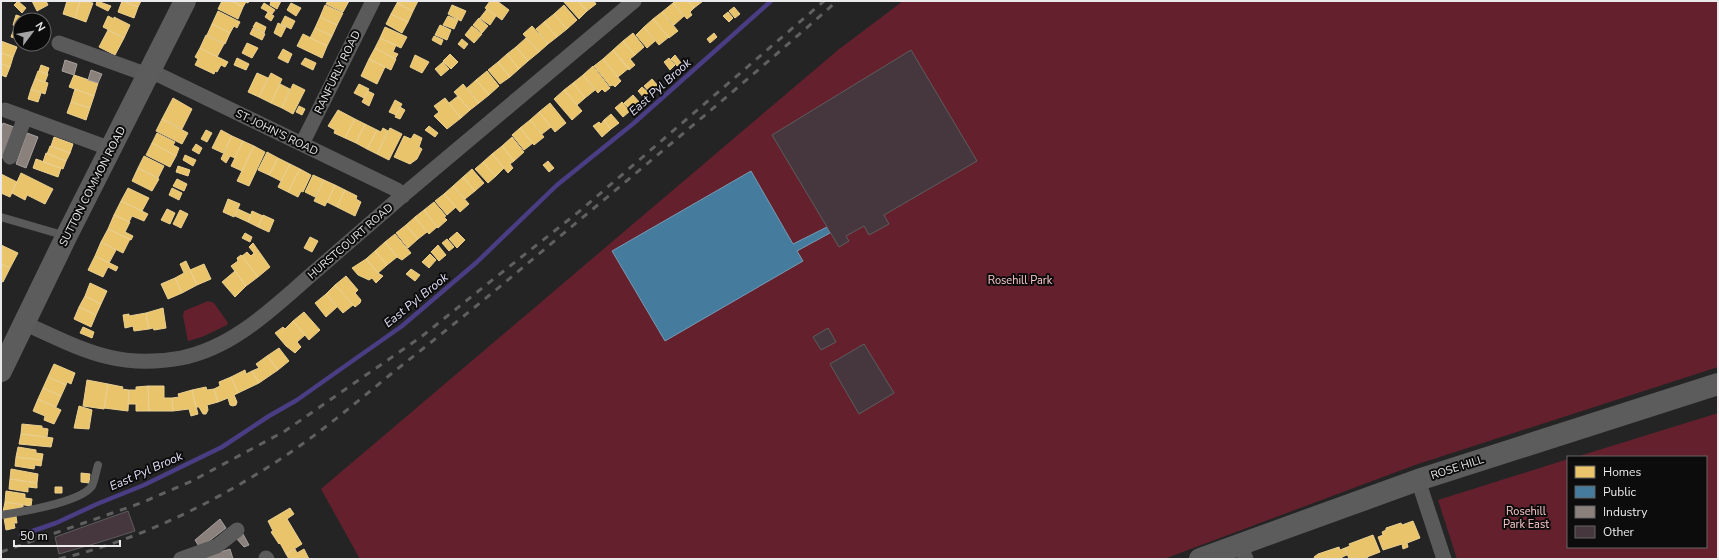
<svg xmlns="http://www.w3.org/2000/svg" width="1719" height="560" viewBox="0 0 1719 560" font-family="'Nunito Sans',sans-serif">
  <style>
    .green { fill: #64212d }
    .homes { fill: #e9c46a; stroke: #eacf90 }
    .public { fill: #457b9d; stroke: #779cb4 }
    .industry { fill: #8a817c; stroke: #a7a09d }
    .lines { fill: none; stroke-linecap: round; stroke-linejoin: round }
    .stream { stroke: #4a3d83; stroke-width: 4.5 }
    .building { fill: #46363e; stroke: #5d5d5d }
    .lane { stroke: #5a5a5a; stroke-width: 8 }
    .street { stroke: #5a5a5a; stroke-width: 15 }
    .secondary { stroke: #5c5c5c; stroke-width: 22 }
    .rail { stroke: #606060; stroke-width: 3; stroke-dasharray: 7 7; stroke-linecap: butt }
    .labels { text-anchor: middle; stroke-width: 4; stroke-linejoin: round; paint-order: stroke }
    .street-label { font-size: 11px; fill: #ebe9ea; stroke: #0d0c0d }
    .park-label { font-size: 11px; fill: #fdc8cb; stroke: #0d0c0d }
    .water-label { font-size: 12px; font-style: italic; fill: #e3e1f8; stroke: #0d0c0d }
  </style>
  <rect width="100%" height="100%" fill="#242424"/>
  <!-- green -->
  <path class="green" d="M903,1H1718V367L1415,465L1164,559H360L321,489L838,50Z
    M208,301L214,303L228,323L227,325L202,337L188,341L183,316L184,311Z
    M1718,413V559H1457L1438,500L1568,459V547H1706V457H1576Z"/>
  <!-- homes -->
  <path class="homes" d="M18,1L26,8L22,13L14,5Z
    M32,1H46L48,5L37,11Z
    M67,1H80L75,18L63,14Z
    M80,1L93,3L86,22L75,18Z
    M97,1L111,6L108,11L96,5Z
    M122,1L138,7L134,18L118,12Z
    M124,1H141L138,7Z
    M222,1H231L243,7L238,19L218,9Z
    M231,1H249L248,3L246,2L243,7Z
    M271,1H281L277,9L270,5Z
    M328,1H349L343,12L326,4Z
    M398,1H418L413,11L397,3Z
    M490,1H497L509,10L502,20L485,8Z
    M563,1H578L587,11L579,19Z
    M578,1H594L596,4L587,11Z
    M675,1H688L694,8L690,12L692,15L687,19L673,3Z
    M688,1H703L694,8Z
    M264,3L275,10L272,14L261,8Z
    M291,3L301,8L296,16L287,10Z
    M397,3L413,11L408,22L391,14Z
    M673,3L684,16L674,25L662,12Z
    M325,5L343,13L337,25L320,17Z
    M452,5L466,11L461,21L448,14Z
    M564,5L577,20L567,29L554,14Z
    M734,7L740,14L735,18L729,11Z
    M487,9L496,16L490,25L480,18Z
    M218,11L240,22L237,28L234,26L230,33L212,24Z
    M268,12L274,16L271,21L265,17Z
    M662,12L678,31L669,38L653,19Z
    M728,12L733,18L729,22L723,16Z
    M391,14L408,22L402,33L386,24Z
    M554,14L567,29L557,37L544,22Z
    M16,15L25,18L26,15L41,20H20V28L13,25Z
    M108,16L114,19V17L130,25L124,38L103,27Z
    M285,16L295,21L291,29L281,24Z
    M448,16L458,20L454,29L443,25Z
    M320,17L337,25L332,36L315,28Z
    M479,18L488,26L482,33L473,25Z
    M653,19L669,37L659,45L644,27Z
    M256,22L266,27L264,33L253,27Z
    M544,22L557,37L548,44L536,29Z
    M278,23L286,27L281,37L274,33Z
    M212,24L230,33L225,44L207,35Z
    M440,25L451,30L447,40L435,35Z
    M15,26L20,28V44H35L33,50L17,44L18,39L11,37Z
    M472,26L482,34L474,43L465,35Z
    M532,26L548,44L539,52L523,34Z
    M385,27L407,37L401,48L380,38Z
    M644,27L655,41L647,48L636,35Z
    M253,28L265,34L262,40L250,34Z
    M315,28L332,36L327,46L310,38Z
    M108,30L124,38L115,55L99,47Z
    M633,33L644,47L635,55L623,41Z
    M714,33L717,37L710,43L707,39Z
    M303,34L327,46L322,58L297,46Z
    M206,35L224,44L217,57L200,48Z
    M434,36L443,40L441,45L432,40Z
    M380,38L396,45L393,52L398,54L395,59L375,48Z
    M526,38L539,52L528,61L516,47Z
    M462,39L468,44L464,49L458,44Z
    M1,41L17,47L13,57L1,53Z
    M623,41L635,55L630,59L635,65L629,70L613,50Z
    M247,43L258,48L252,58L242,53Z
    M516,47L528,61L519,69L507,54Z
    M200,48L228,62L225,67L221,65L217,72L215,71L214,74L195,65L198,59L195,57Z
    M375,48L396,59L391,70L369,59Z
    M283,49L292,54L288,63L278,58Z
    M613,50L629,68L618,77L603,59Z
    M1,53L13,57L10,67L1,64Z
    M450,54L458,62L451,69L443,61Z
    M507,54L519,69L510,77L498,62Z
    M415,55L429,62L422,73L410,67Z
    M675,55L681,63L677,66L671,59Z
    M237,58L249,64L246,70L234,65Z
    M305,58L316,63L313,70L301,64Z
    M669,58L675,65L670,70L664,62Z
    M369,59L385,67L377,84L361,76Z
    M603,59L621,81L615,87L613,85L610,86L594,66Z
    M443,62L449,69L441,76L435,69Z
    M498,62L510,77L500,84L488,70Z
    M1,64L10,67L6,77L1,75Z
    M41,65L49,68L47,74L39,71Z
    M593,66L610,88L605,92L602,89L598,93L583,75Z
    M38,71L48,74L45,82L35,79Z
    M487,71L499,86L489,95L476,80Z
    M257,73L268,78L259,97L248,92Z
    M271,73L282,79L271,103L259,97Z
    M74,75L98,83L94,96L69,87Z
    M583,75L595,90L585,98L573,83Z
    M35,79L48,83L45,94L31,89Z
    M652,79L659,87L651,94L644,86Z
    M476,80L489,95L479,103L467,88Z
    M573,83L585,98L577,105L564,90Z
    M280,84L290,89L282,108L271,103Z
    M293,84L305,90L293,114L282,108Z
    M359,84L369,89L364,98L354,93Z
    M463,84L479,103L470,110L454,92Z
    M642,87L649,93L644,98L638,91Z
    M31,89L41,93L38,102L28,99Z
    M75,89L94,96L90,108L71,102Z
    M564,90L582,111L572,120L554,99Z
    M368,91L374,94L369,106L362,102Z
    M633,95L640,103L631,110L624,103Z
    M458,96L470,110L461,118L449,103Z
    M173,98L192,109L182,129L162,119Z
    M445,98L461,118L447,129L434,116L439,112L434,106Z
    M395,100L402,104L396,115L389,112Z
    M71,102L90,108L86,120L67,113Z
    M622,102L630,111L623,117L615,108Z
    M550,103L566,123L555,132L539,112Z
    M299,106L305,109L302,115L296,112Z
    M400,107L405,110L400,119L395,117Z
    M338,110L355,119L345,138L334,133L335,130L328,126Z
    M539,112L551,127L542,134L530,120Z
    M611,114L619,123L611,129L604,120Z
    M162,119L188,133L182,144L156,131Z
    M355,119L365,124L356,143L345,138Z
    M530,120L544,137L534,145L520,128Z
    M604,120L611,129L602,137L593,126L599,122L601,124Z
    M365,124L377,130L367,149L356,143Z
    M429,126L438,133L435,137L425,130Z
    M383,128L388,131L377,154L367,149L377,130L381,132Z
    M390,128L402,134L389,160L377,154Z
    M520,128L533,143L524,150L512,135Z
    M206,130L212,133L207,142L201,139Z
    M221,130L232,136L223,153L212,148Z
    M157,133L175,142L173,145L179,148L176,156L152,143Z
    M414,134L422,138L419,147L422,149L417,159L410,164L394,157L404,136L411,139Z
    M232,136L243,141L235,158L230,156L226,163L221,159Z
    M54,137L73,144L70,153L51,146Z
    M512,137L524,152L514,161L502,146Z
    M243,141L254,146L242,171L231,166Z
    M152,143L176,156L170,167L146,155Z
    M196,144L202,148L199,154L192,150Z
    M50,146L70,153L66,161L47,154Z
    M254,146L265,152L249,186L237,181Z
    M502,146L514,161L510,164L513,168L508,173L492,154Z
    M267,152L278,158L269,175L258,170Z
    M46,153L66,161L63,169L43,162Z
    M492,154L504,168L496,176L483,162Z
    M185,155L196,160L193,166L183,160Z
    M144,156L164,166L158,178L138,168Z
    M278,158L290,164L281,181L269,175Z
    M36,159L61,168L58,177L33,168Z
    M548,161L554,168L549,172L543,165Z
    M483,162L496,176L488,183L475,169Z
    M290,164L300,169L288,192L278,187Z
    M178,166L190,170L188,176L176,172Z
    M138,168L159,179L152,191L132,181Z
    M300,169L311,175L303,192L301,191L298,197L288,192Z
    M472,169L484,183L475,191L463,177Z
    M21,173L53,189L45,204L27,195L25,200L12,193Z
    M1,174L17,182L10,197L1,193Z
    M313,175L324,180L315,197L305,192Z
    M463,177L475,191L465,199L453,186Z
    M177,179L187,184L184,191L173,186Z
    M324,180L335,185L325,206L314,201Z
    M335,185L345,190L337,207L327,202Z
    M453,186L469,204L460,212L444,194Z
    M128,188L149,198L142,211L121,201Z
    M172,188L182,193L179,200L169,195Z
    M345,190L357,196L356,199L361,202L355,216L337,207Z
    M444,194L456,207L447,215L435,201Z
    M228,199L240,204L234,217L223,212Z
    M121,201L148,214L144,221L132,216L129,222L114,215Z
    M434,202L446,216L444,217L447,220L438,228L424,210Z
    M167,209L175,213L170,224L161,220Z
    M238,209L251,215L248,222L235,216Z
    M180,210L188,214L181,228L173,224Z
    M424,210L437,227L429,234L415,217Z
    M252,211L263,216L258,227L248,222Z
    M114,215L130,222L125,232L133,236L131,240L108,229Z
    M263,215L274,220L269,232L258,227Z
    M415,217L427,232L418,239L406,225Z
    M406,225L418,239L408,248L396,233Z
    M108,229L130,239L123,253L101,242Z
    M457,232L465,240L457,248L449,239Z
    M245,233L252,237L250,242L242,238Z
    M395,234L411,253L402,260L397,257L385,242Z
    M310,237L318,241L312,252L304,248Z
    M447,239L454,247L449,251L442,243Z
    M101,242L116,250L109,263L95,256Z
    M385,242L397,257L387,265L375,251Z
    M253,243L270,267L258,277L242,256L247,252L251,256L254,253L249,247Z
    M1,245L18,253L10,268L1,264Z
    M438,245L446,255L439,261L431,252Z
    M375,251L387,265L378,273L366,259Z
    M430,254L436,260L429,268L422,262Z
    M241,255L258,277L246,286L231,266L238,261L237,258Z
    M95,256L118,267L116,271L108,267L103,277L88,270Z
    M366,259L378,273L383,276L376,283L372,278L369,280L358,275L352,268Z
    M186,261L197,285L182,293L175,278L184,273L180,264Z
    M1,264L10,268L3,282L1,281Z
    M204,264L211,279L197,285L190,270Z
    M411,269L420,275L415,281L406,274Z
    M235,271L246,286L235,297L222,282Z
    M346,276L358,290L355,293L361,300L360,303L355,307L335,285Z
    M175,278L182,293L168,299L161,284Z
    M90,283L107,291L101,304L85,296Z
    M335,285L353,305L343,313L326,294Z
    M326,294L337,307L326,317L315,303Z
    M85,296L101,304L96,315L79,307Z
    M79,307L96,315L91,327L74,319Z
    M163,308L166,328L154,330L153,328L149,329L146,313Z
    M304,312L320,330L309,340L293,321Z
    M146,313L149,329L134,331L133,326L125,328L123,315L129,314V316Z
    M293,321L305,335L297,342L301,347L295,353L286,346L275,333L283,327L285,329Z
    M83,327L94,332L92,338L80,333Z
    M279,348L289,361L278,370L267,356Z
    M267,356L278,370L259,383L252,371L259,368L256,364Z
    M54,364L75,373L71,384L67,382L66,385L48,377Z
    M245,370L246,374L252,371L259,383L238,393L231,377Z
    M48,377L66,385L61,396L43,388Z
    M231,377L238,393L234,395L237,402L236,405L233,406L230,405L228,398L218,402L214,389L220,386L219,382Z
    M87,380L108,384L104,409L83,406Z
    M108,384L123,387L122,389L129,390L128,411L104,408Z
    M148,386L149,411H136V404H128L129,390H136V387Z
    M148,386H164V398H172L173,411H149Z
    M206,387L207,390L214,389L218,402L207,405L208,410L206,414H203L199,407H196L192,390Z
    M43,388L61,396L56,407L38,399Z
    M192,390L198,414L191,416L189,409L173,411L172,398L179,397L178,394Z
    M38,399L61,410L54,424L44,420L45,416L33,411Z
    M79,406L92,410L89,429L74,428Z
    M22,424L42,426V428L48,429L47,437L21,434Z
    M21,434L53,438L51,447L19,444Z
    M18,447L36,450V453L43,454L42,460L16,457Z
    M16,457L42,460L41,466L35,465L34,469L15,466Z
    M11,469L38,474L37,483L10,479Z
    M81,473L90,474L89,483L81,482Z
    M10,479L37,483V488L28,487V492L9,489Z
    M55,487H62V493H55Z
    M6,491L25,494V498L32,499L31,506L5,502Z
    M5,502L23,505V507L3,512Z
    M290,508L294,514L287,519L302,544L286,554L280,543L279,544L271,532L273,531L268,521Z
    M16,516L17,523H14L15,528L6,530L4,518Z
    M1413,521L1420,538L1407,543L1408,547L1403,549L1402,544L1383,550L1378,537L1383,535L1382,532L1386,530V528L1401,523L1402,525Z
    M1373,535L1380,552L1367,557L1368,559H1349L1345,548L1350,546L1349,544Z
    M1339,547L1340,550L1345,548L1347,555L1342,557V559H1315L1314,557L1318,554Z
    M295,549L297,553L304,549L309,559H289L286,554Z"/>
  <!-- public -->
  <path class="public" d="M751,171L793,244L827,227L830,233L797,251L803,261L665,341L612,251Z"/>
  <!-- industry -->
  <path class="industry" d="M65,60L77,64L74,75L62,71Z
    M91,70L102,74L98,83L88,80Z
    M3,123L14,127L3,158L1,157V129Z
    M27,133L38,137L26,168L16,164Z
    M220,519L226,528L200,548L195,540Z
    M243,534L249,545L244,547L236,538Z
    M230,549L233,559H198Z"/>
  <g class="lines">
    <!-- stream -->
    <path class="stream" d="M21,535L56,523L97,504L144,485L222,447L269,416L297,400L338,371L402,326L477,262L557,185L634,123L771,1"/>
  </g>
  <!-- building -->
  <path class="building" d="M911,50L977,161L884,215L889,224L869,235L864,226L846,236L849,241L839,247L772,135Z
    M828,328L836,342L821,350L813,337Z
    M864,344L894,393L859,414L830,364Z
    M128,511L135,531L97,543L59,554L55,537Z"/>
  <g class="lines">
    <!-- lane -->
    <path class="lane" d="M1,217L66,236
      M1,515C21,512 81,502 92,486C95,480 96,471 98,465"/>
    <!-- street -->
    <path class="street" d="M59,43L148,75H159L397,190L403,196
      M5,110L111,149
      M302,144L373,1
      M10,157L25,117
      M24,323C81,349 117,370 181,358C233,348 273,308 312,274C342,248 372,222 402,196C479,131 557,66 634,1
      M1418,480L1444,559
      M1240,545L1246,559
      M266,558L267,559
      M181,559L217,546L237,530"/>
    <!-- secondary -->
    <path class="secondary" d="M1,371L66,237L185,1
      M1200,559L1418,480L1718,384"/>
    <!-- rail -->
    <path class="rail" d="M1,552L141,503L192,481L285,431L421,337L486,285L581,210L824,1
      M59,559C143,539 220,500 291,452C326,428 358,401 391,374C439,336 487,298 534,258C636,173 738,89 837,1"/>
  </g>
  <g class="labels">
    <!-- street labels -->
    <g class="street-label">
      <text transform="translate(337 72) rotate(-64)" y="4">RANFURLY ROAD</text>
      <text transform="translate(277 132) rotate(26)" y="4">ST. JOHN'S ROAD</text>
      <text transform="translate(92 186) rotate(-63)" y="4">SUTTON COMMON ROAD</text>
      <text transform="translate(350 241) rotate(-41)" y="4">HURSTCOURT ROAD</text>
      <text transform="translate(1457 467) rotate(-18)" y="4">ROSE HILL</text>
    </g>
    <!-- park labels -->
    <g class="park-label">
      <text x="1020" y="284">Rosehill Park</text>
      <text x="1526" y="515">Rosehill<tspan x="1526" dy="13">Park East</tspan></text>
    </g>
    <!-- water labels -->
    <g class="water-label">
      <text transform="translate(660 87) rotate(-42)" y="4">East Pyl Brook</text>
      <text transform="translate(416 300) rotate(-39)" y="4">East Pyl Brook</text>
      <text transform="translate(146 471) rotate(-24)" y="4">East Pyl Brook</text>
    </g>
  </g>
  <!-- border -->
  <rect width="1719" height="560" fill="none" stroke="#ebe9ea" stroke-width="4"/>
  <!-- legend -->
  <rect x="1567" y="456" width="140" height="92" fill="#0d0c0d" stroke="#666465"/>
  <rect x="1575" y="466" width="20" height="12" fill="#e9c46a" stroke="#666465"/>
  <text x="1603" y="476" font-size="12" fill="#ebe9ea">Homes</text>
  <rect x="1575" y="486" width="20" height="12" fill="#457b9d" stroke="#666465"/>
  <text x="1603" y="496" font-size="12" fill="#ebe9ea">Public</text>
  <rect x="1575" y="506" width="20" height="12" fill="#8a817c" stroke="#666465"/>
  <text x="1603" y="516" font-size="12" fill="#ebe9ea">Industry</text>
  <rect x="1575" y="526" width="20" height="12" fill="#46363e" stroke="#666465"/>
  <text x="1603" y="536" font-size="12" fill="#ebe9ea">Other</text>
  <!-- north arrow -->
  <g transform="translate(32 32) rotate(58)"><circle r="19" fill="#0d0c0d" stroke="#666465"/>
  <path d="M0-3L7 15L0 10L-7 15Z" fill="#a5a4a5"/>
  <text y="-6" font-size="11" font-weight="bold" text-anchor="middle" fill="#ebe9ea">N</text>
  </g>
  <!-- scale -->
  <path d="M14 540v6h106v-6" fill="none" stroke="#ebe9ea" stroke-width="2"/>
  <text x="20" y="540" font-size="12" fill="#ebe9ea" stroke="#0d0c0d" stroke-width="3" paint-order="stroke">50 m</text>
</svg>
